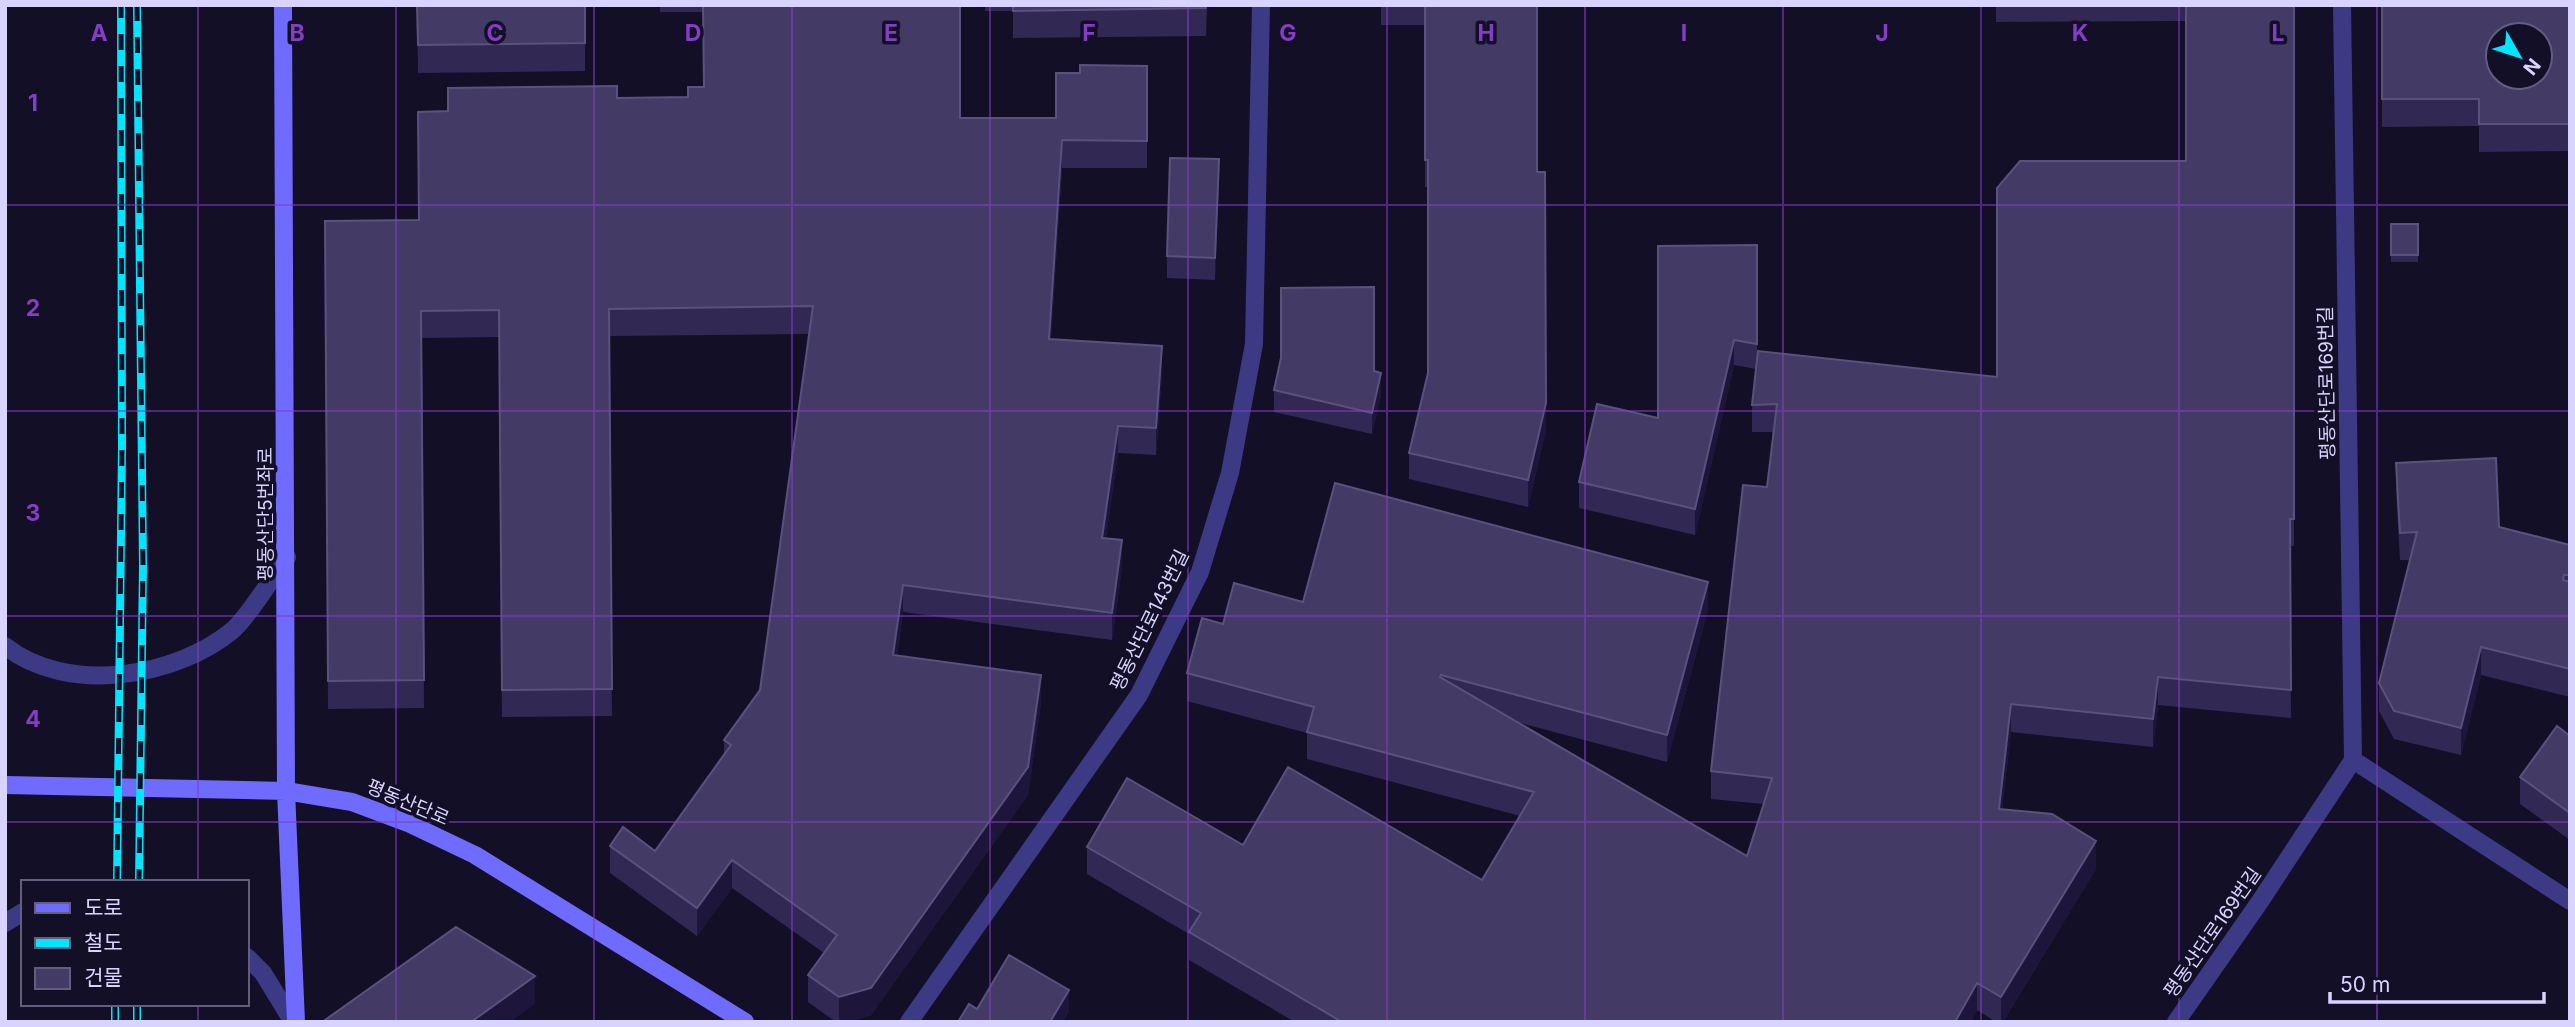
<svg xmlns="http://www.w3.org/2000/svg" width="2575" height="1027" viewBox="0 0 2575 1027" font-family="Inter,'Noto Sans KR',sans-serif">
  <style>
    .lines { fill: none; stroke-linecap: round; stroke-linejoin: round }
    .street { stroke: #3d3a85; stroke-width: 18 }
    .secondary { stroke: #6f6bff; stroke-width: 18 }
    .rail-casing { stroke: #00e5ff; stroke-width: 8 }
    .rail { stroke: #130f26; stroke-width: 5; stroke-dasharray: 16; stroke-linecap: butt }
    .wall { fill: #312854 }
    .shaded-wall { fill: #1d163a }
    .building { fill: #433a66; stroke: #5a527e; stroke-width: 2; fill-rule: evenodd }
    .grid { fill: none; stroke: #843dc5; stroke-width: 2; stroke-opacity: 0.55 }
    .labels { text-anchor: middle; stroke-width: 7; stroke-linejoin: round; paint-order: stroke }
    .street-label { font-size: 19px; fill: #d9d4ff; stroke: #130f26 }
    .grid-label { font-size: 23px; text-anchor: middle; font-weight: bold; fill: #843dc5; stroke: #130f26; stroke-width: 7; stroke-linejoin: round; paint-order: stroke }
  </style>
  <rect width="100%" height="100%" fill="#130f26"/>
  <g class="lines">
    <!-- street -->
    <path class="street" d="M5,646C67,695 175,678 233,630C249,616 273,576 287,557
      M2353,760L2570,901
      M5,923L23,912
      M247,957L263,973L293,1022
      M909,1022L1139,695L1200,572L1230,473L1254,344L1261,5
      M2176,1022L2261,900L2353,760L2342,5"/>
    <!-- secondary -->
    <path class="secondary" d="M283,5L286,791L296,1022
      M5,785L286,791L352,802L408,823L475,855L745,1022"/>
    <defs>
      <path id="rail" d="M137,5L143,565L139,882
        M117,882L122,446L121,5
        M115,1022V1004
        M137,1022V1004"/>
    </defs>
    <!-- rail casing -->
    <use href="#rail" class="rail-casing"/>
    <!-- rail -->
    <use href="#rail" class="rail"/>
  </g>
  <!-- wall -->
  <path class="wall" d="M417,5H585V71L418,73Z
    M660,5H960V118H1056L1080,73L1147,66V168H1062L1051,339L1162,374L1156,455L1118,453L1106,538L1122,568L1112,640L903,612L897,656L1041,703L1028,795L871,1015L849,1022H836L808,1002V975L824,953L732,888L697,936L610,873V846L655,851L724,754V740L760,690L809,334L609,336L612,716L502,717L499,337L422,338L424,708L328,709L325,221L419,220L448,111L617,98L688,97L703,87V12H660Z
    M985,5H1207L1206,36L1013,38V11H985Z
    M1381,5H1537V172L1546,430L1528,507L1409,479V453L1428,373V187H1425V25H1381Z
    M1996,5H2294V546H2290L2291,718L2158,705L2153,747L2011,732L2002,810L2096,869L2003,1022H1996L1977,1010L1971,1022H1295L1189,960V934L1087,874V847L1243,845L1482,880L1520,816L1307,759V733L1187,701V673L1223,624L1303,602L1708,610L1667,762L1520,723L1747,856L1763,804L1711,799V771L1767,487L1773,432H1752V405L1756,369L1734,365L1695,535L1579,508V482L1658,418L1757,245V357L1997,377L2186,161V21L1996,22Z
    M2382,5H2570V151L2479,152V126L2382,127Z
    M1219,181L1215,280L1167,278V256Z
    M2391,224H2418V262H2391Z
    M1374,371L1381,395L1372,434L1274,412V390Z
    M2396,463L2499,527L2570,545V697L2481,675L2461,755L2394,739L2379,711V683L2410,560H2400L2396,491Z
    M2570,736V840L2520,804V777Z"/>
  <!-- shaded-wall -->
  <path class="shaded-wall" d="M1062,140V168L1049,367V339Z
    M1219,159V181L1215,280V258Z
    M1734,340V365L1695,535V509Z
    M1162,346V374L1156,455V428Z
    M1381,373V395L1372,434V413Z
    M1546,403V430L1528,507V480Z
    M1118,426V453L1102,565V538Z
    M1122,540V568L1112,640V613Z
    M1708,582V610L1667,762V735Z
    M903,585V612L893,683V655Z
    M2481,647V675L2461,755V728Z
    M1041,675V703L1028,795L871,1015L849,1022H839V997Z
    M2158,677V705L2153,747V719Z
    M2011,704V732L1999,837V809Z
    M2096,841V869L2003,1022H2001V997Z
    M732,860V888L697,936V908Z
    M535,976V1004L510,1022H471Z
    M1977,983V1010L1971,1022H1955Z
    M1069,990V1012L1063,1022H1050Z"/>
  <!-- building -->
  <path class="building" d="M417,5H585V43L418,45Z
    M703,5H960V118H1056V73H1080V65L1147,66V141L1062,140L1049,339L1162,346L1156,428L1118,426L1102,538L1122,540L1112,613L903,585L893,655L1041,675L1028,767L871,988L839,997L808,975L837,935L732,860L697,908L610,846L623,827L655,851L731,745L724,740L760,690L813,306L609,309L612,689L502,690L499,310L421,311L424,680L328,681L325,221L419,220L418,112L448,111V88L617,86V98L688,97V87H704Z
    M1013,5H1206V8L1013,11Z
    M1425,5H1537V172H1545L1546,403L1528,480L1409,453L1428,373V160H1425Z
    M2186,5H2294V519H2290L2291,690L2158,677L2153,719L2011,704L1999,809L2052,814L2096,841L2001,997L1977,983L1955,1022H1342L1189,932L1201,913L1087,847L1127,778L1243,845L1288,767L1482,880L1534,792L1307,732L1314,707L1187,673L1202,618L1223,624L1234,583L1303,602L1335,483L1708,582L1667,735L1441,675L1440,677L1747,856L1772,778L1711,771L1743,485L1767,487L1777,404L1752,405L1758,351L1997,377V188L2020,161H2186Z
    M2382,5H2570V124H2479V99H2382ZM2498,35H2540V77H2498Z
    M1170,158L1219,159L1215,258L1167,256Z
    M2391,224H2418V255H2391Z
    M1757,245V344L1734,340L1695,509L1579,482L1597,404L1658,418V246Z
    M1374,287V371L1381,373L1372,413L1274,390L1281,358V288Z
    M2496,458L2499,527L2570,545V575H2564L2563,580L2570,582V669L2481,647L2461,728L2394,711L2379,683L2417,532L2400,533L2396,463Z
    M2557,726L2570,736V813L2520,777Z
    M456,927L535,976L471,1022H325V1020Z
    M1009,955L1069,990L1050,1022H958L969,1004L977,1009Z"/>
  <!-- grid -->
  <path class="grid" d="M198,5V882M396,5V1022M594,5V1022M792,5V1022M990,5V1022M1188,5V1022M1387,5V1022M1585,5V1022M1783,5V1022M1981,5V1022M2179,5V1022M2377,5V1022M5,205H2570M5,411H2570M5,616H2570M5,822H2570M198,1004V1022"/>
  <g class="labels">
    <!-- street labels -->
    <g class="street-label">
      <text transform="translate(2326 383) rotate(-91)" y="7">평동산단로169번길</text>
      <text transform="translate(265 514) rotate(-90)" y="7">평동산단5번좌로</text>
      <text transform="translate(1149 620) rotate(-64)" y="7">평동산단로143번길</text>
      <text transform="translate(408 802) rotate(23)" y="7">평동산단로</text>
      <text transform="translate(2212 932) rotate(-55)" y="7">평동산단로169번길</text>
    </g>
  </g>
  <g class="grid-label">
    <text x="99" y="41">A</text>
    <text x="297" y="41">B</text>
    <text x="495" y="41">C</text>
    <text x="693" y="41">D</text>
    <text x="891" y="41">E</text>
    <text x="1089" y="41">F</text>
    <text x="1288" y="41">G</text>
    <text x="1486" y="41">H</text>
    <text x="1684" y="41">I</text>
    <text x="1882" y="41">J</text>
    <text x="2080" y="41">K</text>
    <text x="2278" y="41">L</text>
    <text x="33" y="111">1</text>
    <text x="33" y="316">2</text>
    <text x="33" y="521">3</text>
    <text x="33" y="727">4</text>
  </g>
  <!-- border -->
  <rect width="2575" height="1027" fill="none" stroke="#d9d4ff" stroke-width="14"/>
  <!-- legend -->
  <rect x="21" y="880" width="228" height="126" fill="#130f26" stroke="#625e7d" stroke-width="2"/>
  <rect x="35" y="903" width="35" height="10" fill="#6f6bff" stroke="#625e7d" stroke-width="2"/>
  <text x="84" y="915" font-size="21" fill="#d9d4ff">도로</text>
  <rect x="35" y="938" width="35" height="10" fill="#00e5ff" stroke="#625e7d" stroke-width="2"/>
  <text x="84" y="950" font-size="21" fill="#d9d4ff">철도</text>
  <rect x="35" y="968" width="35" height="21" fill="#433a66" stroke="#625e7d" stroke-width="2"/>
  <text x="84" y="985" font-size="21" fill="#d9d4ff">건물</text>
  <!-- north arrow -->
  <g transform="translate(2519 56) rotate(129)"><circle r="33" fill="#130f26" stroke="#625e7d" stroke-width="2"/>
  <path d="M0-5L12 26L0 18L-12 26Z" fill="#00e5ff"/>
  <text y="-10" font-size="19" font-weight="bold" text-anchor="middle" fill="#d9d4ff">N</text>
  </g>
  <!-- scale -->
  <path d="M2330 992v10h214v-10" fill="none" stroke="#d9d4ff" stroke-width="3.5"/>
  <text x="2340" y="992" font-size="21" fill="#d9d4ff" stroke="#130f26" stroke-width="5" paint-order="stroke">50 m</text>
</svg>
